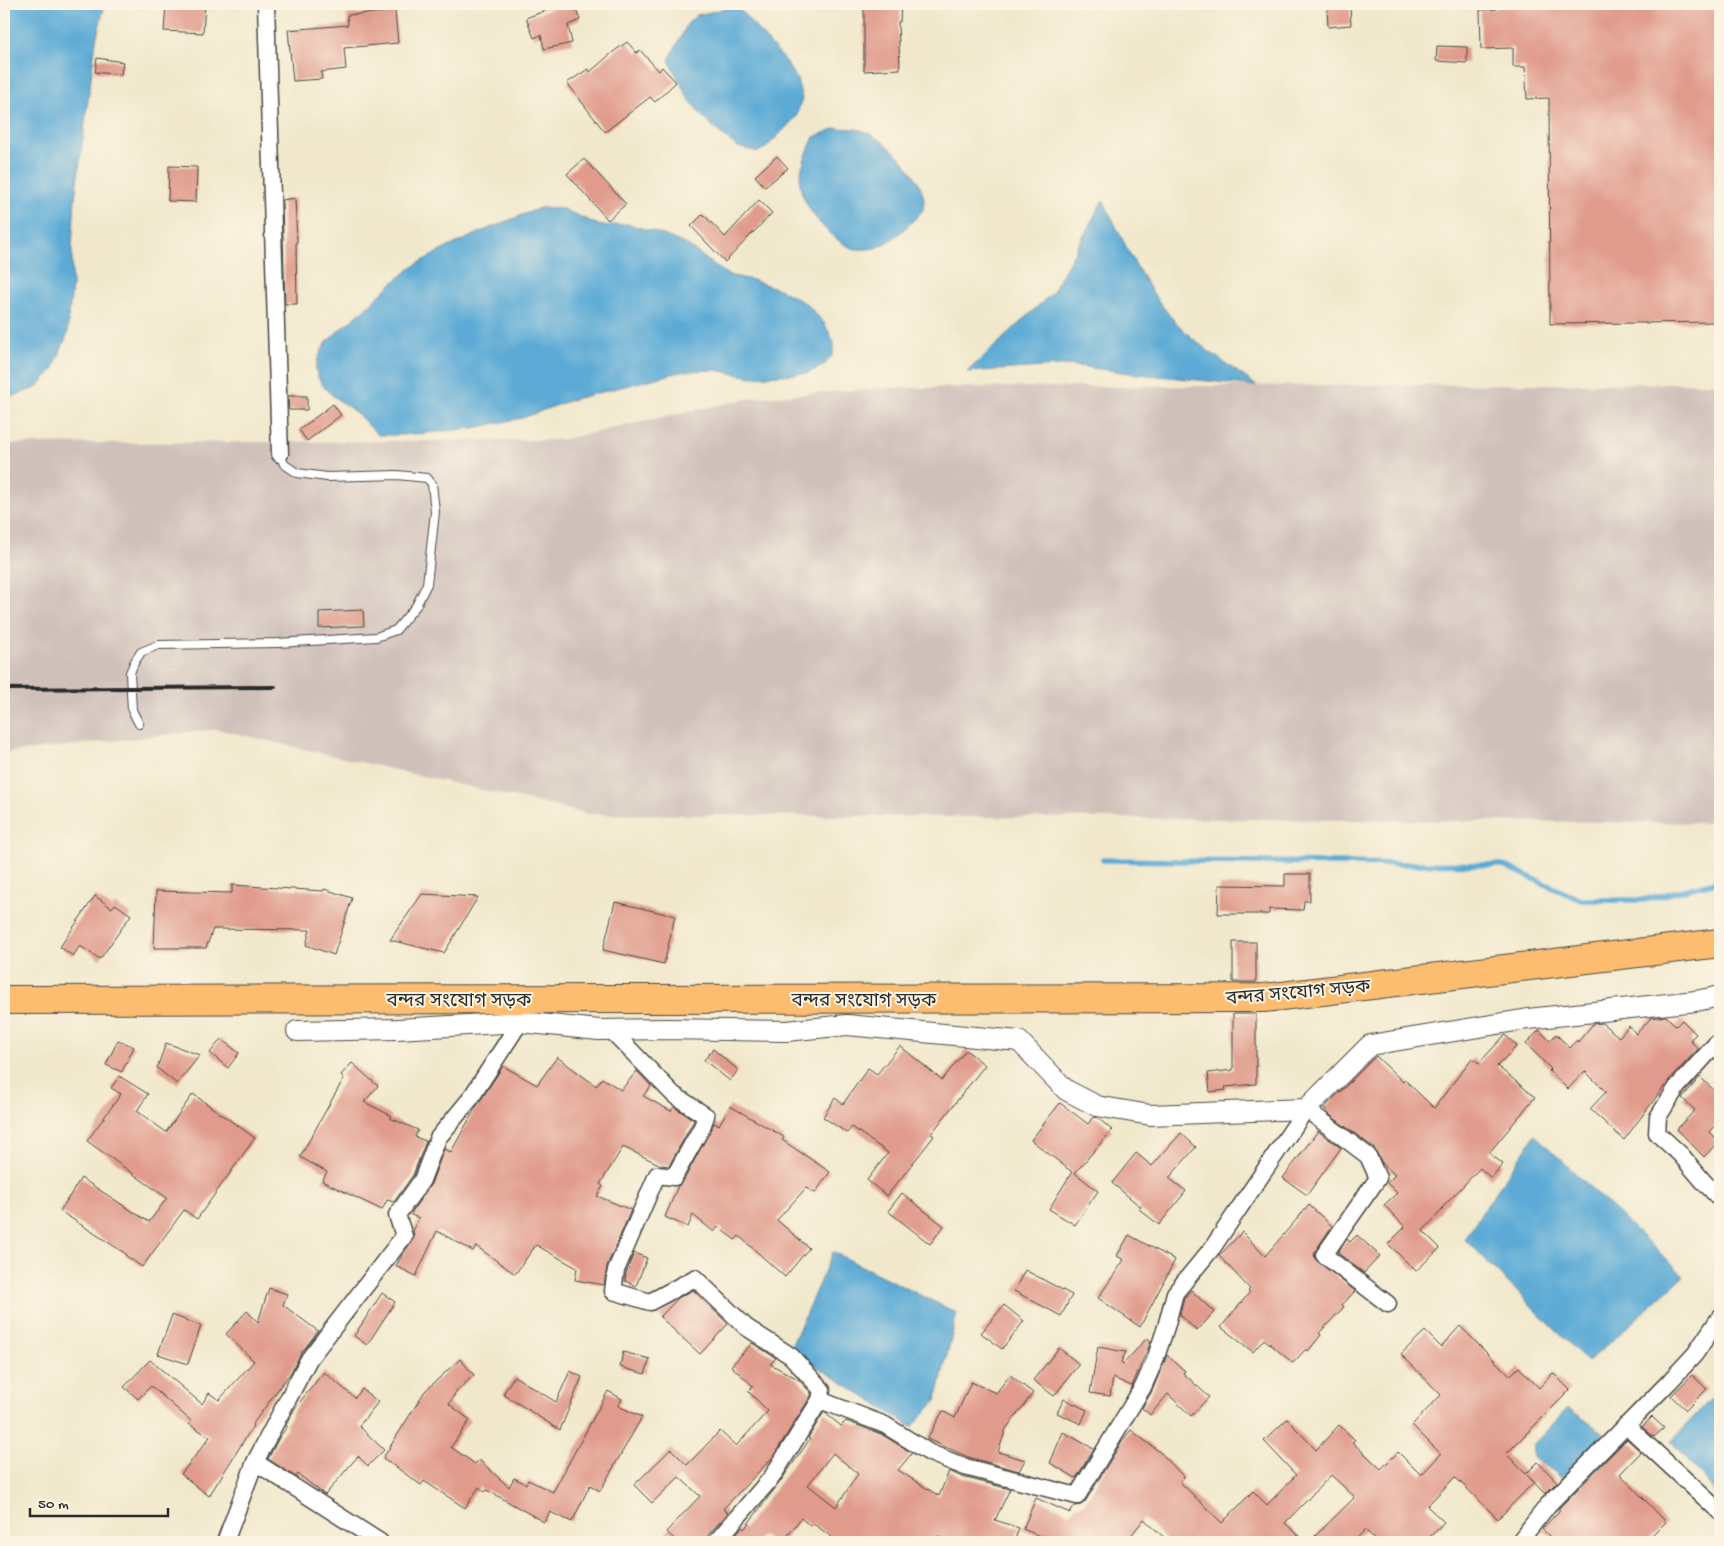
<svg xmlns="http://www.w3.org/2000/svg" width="1724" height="1546" viewBox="0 0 1724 1546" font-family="'Gochi Hand','Noto Sans Bengali',sans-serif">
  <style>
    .industrial { fill: #cfc0ba }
    .water { fill: #5baad5; stroke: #436a80 }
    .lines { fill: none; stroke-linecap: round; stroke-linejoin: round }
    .stream { stroke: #5baad5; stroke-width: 5.5 }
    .building { fill: #e09b8c; fill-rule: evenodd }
    .service-casing { stroke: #494743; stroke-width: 10 }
    .minor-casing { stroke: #494743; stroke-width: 19 }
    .tertiary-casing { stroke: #494743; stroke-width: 22 }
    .trunk-casing { stroke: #494743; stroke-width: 30 }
    .service { stroke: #fff; stroke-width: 8 }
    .minor { stroke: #fff; stroke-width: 16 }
    .tertiary { stroke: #fff; stroke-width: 20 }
    .trunk { stroke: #fcbd6f; stroke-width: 28 }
    .rail { stroke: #2b2b2b; stroke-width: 4 }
    .labels { text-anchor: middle; stroke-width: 4; stroke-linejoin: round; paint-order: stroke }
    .street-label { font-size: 19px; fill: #2b2b2b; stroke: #fcf5e5 }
  </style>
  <rect width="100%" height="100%" fill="#fcf5e5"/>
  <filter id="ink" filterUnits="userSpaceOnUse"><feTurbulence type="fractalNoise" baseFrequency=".02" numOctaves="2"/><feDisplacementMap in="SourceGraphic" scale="10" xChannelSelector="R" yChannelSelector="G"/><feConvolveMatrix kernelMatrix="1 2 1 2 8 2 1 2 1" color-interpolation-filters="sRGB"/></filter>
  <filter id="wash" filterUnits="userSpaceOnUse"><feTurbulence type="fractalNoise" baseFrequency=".0096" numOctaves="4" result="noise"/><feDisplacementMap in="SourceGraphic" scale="20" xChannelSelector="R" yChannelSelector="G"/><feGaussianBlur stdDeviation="1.12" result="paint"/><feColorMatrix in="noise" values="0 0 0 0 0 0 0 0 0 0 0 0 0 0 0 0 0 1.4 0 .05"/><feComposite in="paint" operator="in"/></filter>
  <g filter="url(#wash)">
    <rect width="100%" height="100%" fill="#f1e8cc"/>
    <!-- industrial -->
    <path class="industrial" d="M1720,383V823L588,814L216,729L4,753V444L560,440L751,398L883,388Z"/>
    <!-- water -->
    <path class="water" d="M4,4H105L96,40L75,198L72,248V286L67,335L53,370L36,388L4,399Z
      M728,8L741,11L785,61L797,80L802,98L796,117L767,147L758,152L738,147L721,134L702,116L688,98L669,60L688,23L697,15Z
      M836,128C843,129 850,128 856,129C880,133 918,170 923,195C925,199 923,205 923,210C913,221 890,245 875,248C869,249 857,250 852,248C831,240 802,207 800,184C799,168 808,151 814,137Z
      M1103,200C1127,248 1150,302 1192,338C1212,355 1236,370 1257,386L1130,373L1071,365L967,372L1053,292Z
      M540,208L563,209L601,226L628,224L661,234L687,245L728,275L752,280L779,289L807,304L824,323L834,342L833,354L824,365L808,373L752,377L716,370L684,371L574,399L522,418L473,428L437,432L402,435H378C370,428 364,419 356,413C340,399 321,393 316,370C315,366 317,363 318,359C325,338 342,329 358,315C378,298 396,277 419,263C456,241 499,224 540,208Z
      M1535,1135L1684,1276L1588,1362L1464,1239Z
      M833,1252L957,1313L936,1401L912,1427L790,1349Z
      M1712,1398L1720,1407V1496L1671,1441Z
      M1568,1408L1602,1432L1601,1446L1564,1480L1533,1457V1445Z"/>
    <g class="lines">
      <!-- stream -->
      <path class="stream" d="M1103,860L1503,865L1581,900H1643L1720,881"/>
    </g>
    <g id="blocks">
      <!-- building -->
      <path class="building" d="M166,4H205L203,33L164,31Z
        M563,4H574L580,20L568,25L572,43L544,49L541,35L534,38L526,18Z
        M864,4H901L900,22H898L900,69L864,71Z
        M1350,4L1351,25L1328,27L1327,6Z
        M1497,4H1720V322L1550,324L1549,98L1527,99L1525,67H1513V48L1481,49L1480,10L1497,9Z
        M395,11L398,43L344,48L346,69L321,72L322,79L293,81L288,30L348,25L347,15Z
        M627,42L637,53L640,50L659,71L662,67L676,82L655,102L650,97L605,132L567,83L588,69L590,72L613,52Z
        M1437,46L1467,47V63L1436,61Z
        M97,58L123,62L121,75L95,72Z
        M777,156L788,168L765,187L755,176Z
        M584,159L626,204L608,220L567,174Z
        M169,166L197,167L196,202L168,201Z
        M295,198L297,242H296L297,304H285L282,200Z
        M759,200L772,213L725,262L691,226L703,214L725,237Z
        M288,396H307V410H289Z
        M333,404L341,415L307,441L299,430Z
        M363,610L364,626L319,628V612Z
        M1285,874H1310V901H1304L1303,910L1269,909V914H1218L1219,885L1285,886Z
        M232,885L323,891L324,889L352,898L334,955L306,945L310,930L213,929L206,948H154L156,891L232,893Z
        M422,894L478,897L444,953L390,940Z
        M95,896L112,908L115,904L131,915L100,959L80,946L73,956L60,947Z
        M615,902L675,916L664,964L603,950Z
        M1233,942H1256V982H1233Z
        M1233,1014H1256V1084L1225,1087L1226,1090L1210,1092L1208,1073L1233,1070Z
        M1666,1016L1676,1026L1682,1020L1696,1034L1690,1040L1698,1049L1669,1080L1624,1140L1590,1109L1606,1092L1585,1071L1568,1089L1549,1071L1551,1069L1526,1044L1539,1030L1550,1041L1556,1034L1570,1048L1577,1040L1578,1042L1593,1024L1602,1023L1619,1037L1629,1026L1636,1034L1651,1018Z
        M1505,1035L1517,1046L1497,1066L1535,1097L1489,1153L1503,1164L1491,1178L1480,1168L1442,1208L1443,1209L1423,1231L1440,1248L1416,1271L1388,1244L1405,1227L1384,1205L1397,1193L1387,1183L1395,1175L1382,1163L1374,1148L1330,1115L1324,1108L1376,1056L1403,1082L1405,1080L1434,1108L1472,1058L1479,1063Z
        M221,1039L239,1053L228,1068L210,1053Z
        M118,1040L134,1047L122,1072L106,1065Z
        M166,1043L200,1055L177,1084L157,1068Z
        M900,1046L942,1080L966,1050L985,1065L931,1134L934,1136L887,1196L867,1180L888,1153L852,1127L847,1133L823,1117L835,1098L843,1104L868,1068L877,1074Z
        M713,1049L738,1070L730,1081L704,1060Z
        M557,1057L596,1086L602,1078L621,1090L637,1071L651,1086L643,1096L671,1111L674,1107L694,1120L669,1166L661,1165L623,1147L600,1184L603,1186L597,1196L631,1210L607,1266L604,1285L575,1280L577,1268L536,1245L515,1274L476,1246L473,1251L437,1231L416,1276L396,1266L401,1257L414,1238L413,1231L419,1218L411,1215L413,1210L431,1184L444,1149L451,1152L476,1107L503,1066L537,1085Z
        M352,1063L378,1086L364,1102L392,1116L390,1118L418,1130L415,1137L426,1141L413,1175L394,1202L387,1200L382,1210L322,1181L327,1172L300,1157L344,1078L341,1075Z
        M119,1076L148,1094L137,1111L166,1132L193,1094L255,1138L197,1219L184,1210L142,1267L125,1255L126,1254L60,1211L81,1178L149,1222L167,1198L87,1141L121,1094L111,1088Z
        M1700,1077L1720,1096V1120L1710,1132L1719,1141L1704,1157L1677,1129L1695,1110L1682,1098Z
        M1060,1103L1088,1124L1093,1117L1098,1118L1112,1130L1075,1173L1098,1191L1075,1225L1049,1209L1072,1172L1031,1140Z
        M730,1106L784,1137L782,1140L830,1172L815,1193L806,1188L777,1220L809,1248L785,1277L739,1236L735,1240L718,1227L714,1232L693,1215L688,1227L665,1217L678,1186L683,1182L714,1123L719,1125Z
        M1318,1131L1341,1148L1307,1195L1283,1178Z
        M1181,1133L1196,1147L1169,1178L1186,1191L1159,1225L1139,1209L1141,1207L1112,1183L1136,1153L1152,1166Z
        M902,1193L944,1226L930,1244L888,1211Z
        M1309,1205L1332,1226L1316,1250L1314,1254L1315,1259L1355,1291L1342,1305L1344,1307L1319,1333L1321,1335L1308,1351L1306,1349L1293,1363L1264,1339L1253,1352L1221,1327L1250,1292L1248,1291L1250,1289L1219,1256L1242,1232L1265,1256Z
        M1129,1235L1175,1260L1140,1327L1098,1298L1124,1260L1117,1256Z
        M1357,1235L1380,1256L1364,1273L1338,1253L1347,1239L1350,1242Z
        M634,1253L647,1258L636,1286L625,1281L626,1273Z
        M1025,1270L1072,1295L1061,1316L1014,1291Z
        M269,1288L287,1294L283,1305L318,1331L301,1353L291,1372L252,1425L253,1426L209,1496L181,1474L210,1437L189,1424L191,1421L151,1386L138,1399L124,1387L150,1360L202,1404L209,1393L219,1400L254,1361L226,1334L247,1311L258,1322Z
        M693,1290L728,1324L700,1354L660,1317L678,1298Z
        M1191,1290L1214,1312L1197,1331L1180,1315L1184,1298Z
        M382,1293L395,1302L367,1345L354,1336Z
        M1004,1305L1024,1321L1002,1349L981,1333Z
        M172,1315L201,1326L188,1364L158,1354Z
        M1460,1326L1510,1376L1519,1367L1539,1388L1553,1373L1570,1390L1506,1454L1534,1482L1498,1519L1455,1477L1427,1506L1444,1522L1425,1542H1378L1365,1530L1353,1542H1309L1355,1497L1331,1475L1285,1523L1306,1542H1169L1144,1519L1126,1542H1054L1023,1529L1036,1498L1070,1513L1075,1506L1081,1505L1085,1502L1122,1441L1131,1430L1161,1453L1184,1477L1180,1482L1222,1523L1253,1491L1267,1505L1296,1475L1264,1441L1287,1419L1316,1450L1339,1425L1355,1440L1352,1442L1381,1469L1398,1452L1421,1475L1441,1454L1412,1425L1441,1395L1401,1354L1425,1331L1441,1347Z
        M1147,1338L1151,1341L1132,1386L1113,1378L1110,1396L1090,1393L1098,1347L1126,1352L1121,1362L1123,1364Z
        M752,1343L776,1358L770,1364L798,1379L811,1393V1396L772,1458L723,1509L728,1513L708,1535L706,1542H678L666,1532L700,1496L679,1477L652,1503L634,1485L671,1449L687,1465L720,1431L736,1446L768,1411L748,1391L753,1386L731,1366Z
        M1059,1348L1079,1364L1054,1396L1033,1380Z
        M623,1352L650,1359L645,1374L620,1367Z
        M1167,1355L1185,1371L1183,1373L1209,1397L1191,1416L1168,1394L1150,1415L1142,1408L1152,1391Z
        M460,1359L474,1375L456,1392L449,1404L470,1420L451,1447L475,1464L479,1460L509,1487L514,1478L526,1484L528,1480L553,1492L608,1391L622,1399L618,1406L642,1417L600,1491L590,1485L572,1522L550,1512L544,1522L487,1490L485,1492L479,1487L465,1508L424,1481L421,1485L383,1458L425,1391Z
        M570,1371L582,1377L560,1430L503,1394L514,1376L556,1402Z
        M324,1372L355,1398L362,1389L378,1402L359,1426L384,1450L368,1466L358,1456L325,1495L298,1474L296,1477L268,1459L280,1436L287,1427L286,1425L295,1408Z
        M1010,1375L1033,1393L1006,1429L998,1452L1025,1460L1019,1471L968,1457L927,1439L943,1411L955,1418L971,1382L996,1393Z
        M1692,1375L1707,1389L1686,1410L1671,1396Z
        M1064,1399L1087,1410L1081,1424L1057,1413Z
        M824,1412L841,1426L846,1421L881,1434L912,1453L898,1470L939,1496L949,1471L962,1477L1010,1489L995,1520L1019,1528L1014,1542H954L938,1536L936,1542H839L812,1523L810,1526L801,1518L783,1542H772L762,1535L757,1541L758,1542H729L742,1527L744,1529L780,1482L810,1439L808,1438ZM833,1453L858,1474L836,1507L808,1485Z
        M1652,1417L1664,1428L1654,1437L1642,1427Z
        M1063,1432L1094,1449L1076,1478L1050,1463Z
        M1627,1439L1641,1452L1620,1474L1666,1522L1646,1542H1555L1542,1529L1559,1511V1508Z
        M1538,1462L1557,1482L1545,1494L1526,1474Z"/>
    </g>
  </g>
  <g filter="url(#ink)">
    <use href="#blocks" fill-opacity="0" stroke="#494743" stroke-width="1"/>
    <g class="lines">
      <defs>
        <path id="service" d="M139,724L132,710L130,673L134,663L141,652L158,645L277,643L376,637L396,630L416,606L427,584L435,512L432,484L427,478L397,475L327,477L297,473L284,464L280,454"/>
        <path id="minor" d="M266,4L280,454
          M611,1030L674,1095L706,1116L702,1127L674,1177L657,1175L616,1270L613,1291L650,1302L695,1278L746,1327L791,1356L822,1390L820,1400L885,1425L930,1453L965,1467L1077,1496L1143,1387L1155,1360L1166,1327L1175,1293L1213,1247L1306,1109L1368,1156L1378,1178L1324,1255L1388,1304
          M1716,1044L1677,1087L1658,1117L1657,1133L1681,1155L1703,1181L1720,1199
          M1626,1425L1720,1512
          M225,1542L255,1462
          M380,1542L255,1462L309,1359L404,1236L397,1215L422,1180L438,1138L470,1099L520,1022
          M716,1542L772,1477L820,1400
          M1519,1542L1548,1505L1670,1381L1695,1354L1720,1317"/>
        <path id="tertiary" d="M297,1031L397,1029L520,1022L599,1030L666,1029L786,1031L847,1025L1019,1041L1066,1090L1097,1106L1150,1115L1306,1109L1370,1045L1528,1019L1696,1001L1720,996"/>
        <path id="trunk" d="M4,1000L1264,998L1720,943"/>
      </defs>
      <!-- service casing -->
      <use href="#service" class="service-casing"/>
      <!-- minor casing -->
      <use href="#minor" class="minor-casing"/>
      <!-- tertiary casing -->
      <use href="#tertiary" class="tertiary-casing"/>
      <!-- trunk casing -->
      <use href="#trunk" class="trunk-casing"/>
      <!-- service -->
      <use href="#service" class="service"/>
      <!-- minor -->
      <use href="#minor" class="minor"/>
      <!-- tertiary -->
      <use href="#tertiary" class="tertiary"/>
      <!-- trunk -->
      <use href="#trunk" class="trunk"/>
      <!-- rail -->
      <path class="rail" d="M4,689L275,687"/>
    </g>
  </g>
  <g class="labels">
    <!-- street labels -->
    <g class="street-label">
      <text transform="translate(1298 991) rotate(-5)" y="7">বন্দর সংযোগ সড়ক</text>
      <text x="459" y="1006">বন্দর সংযোগ সড়ক</text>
      <text x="864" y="1006">বন্দর সংযোগ সড়ক</text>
    </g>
  </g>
  <!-- margin -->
  <rect width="1724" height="1546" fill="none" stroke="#fcf5e5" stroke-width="20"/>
  <!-- scale -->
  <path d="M30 1508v8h138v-8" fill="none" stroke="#2b2b2b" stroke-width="2.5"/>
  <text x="38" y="1508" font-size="15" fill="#2b2b2b" stroke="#fcf5e5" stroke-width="4" paint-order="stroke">50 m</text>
</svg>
